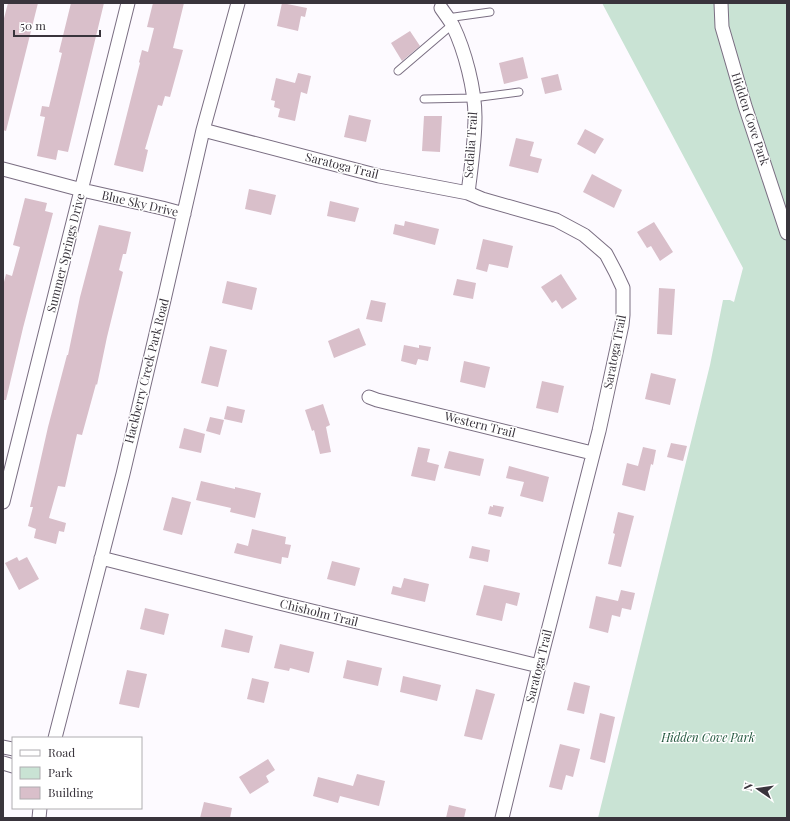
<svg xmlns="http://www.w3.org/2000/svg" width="790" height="821" viewBox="0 0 790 821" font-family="'Playfair Display',serif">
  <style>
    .green { fill: #c9e3d4 }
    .building { fill: #d9bfca }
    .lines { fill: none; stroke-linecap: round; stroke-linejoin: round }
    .service-casing { stroke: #7a6e82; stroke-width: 9 }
    .minor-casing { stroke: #7a6e82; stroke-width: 15 }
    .service { stroke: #fff; stroke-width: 7 }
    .minor { stroke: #fff; stroke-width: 13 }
    .labels { text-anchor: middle; stroke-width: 3; stroke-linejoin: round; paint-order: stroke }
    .street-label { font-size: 12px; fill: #39343c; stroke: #fff }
    .park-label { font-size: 12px; font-style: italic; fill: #21553c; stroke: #fff }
  </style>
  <rect width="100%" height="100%" fill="#fdfaff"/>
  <!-- green -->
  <path class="green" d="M602,3H787V818H598L710,365L723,300H730L734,302L743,268Z"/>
  <!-- building -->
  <path class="building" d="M8,3H38L6,131L3,130V22Z
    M71,3H104L68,152L58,150L56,160L37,156L45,117L40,116L42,106L49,107L62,53L59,52Z
    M153,3H184L173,48L183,50L170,97L165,96L162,106L158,105L145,149L148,150L143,172L114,165L140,63L139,62L142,50L148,52L154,28L147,27Z
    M282,3L307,8L305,17L301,16L298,31L277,26Z
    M410,31L420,46L402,61L391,43Z
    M523,57L528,78L504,84L499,63Z
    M298,73L311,76L307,94L301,92L295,121L278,117L280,109L274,107L275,101L271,100L276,78L295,83Z
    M558,74L562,90L545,94L541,78Z
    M349,115L371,120L366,142L344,137Z
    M424,116H442L440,152L422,151Z
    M585,129L604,139L595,154L577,144Z
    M516,138L534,142L530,156L542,159L538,173L509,166Z
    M592,174L622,190L614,208L583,192Z
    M249,189L276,195L271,215L245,209Z
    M25,198L47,203L45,211L53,213L23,328L6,400H3V286L6,274L12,276L20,247L13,245Z
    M330,201L359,208L355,222L327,216Z
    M405,221L439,229L435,245L393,234L395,224L404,226Z
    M654,222L673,252L660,261L651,246L647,248L637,232Z
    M99,225L131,232L126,254H123L119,270L123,272L107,337L97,385L96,384L82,435L77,434L65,487L58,486L49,518L66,523L64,532L59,531L56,544L34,538L36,529L28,526L33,507H30L48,427L67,355H68L80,297Z
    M483,239L513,246L508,268L489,264L487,272L476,269Z
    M561,274L577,299L562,309L556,300L552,303L541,287Z
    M457,279L476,283L473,299L453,295Z
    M227,281L257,288L252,310L222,303Z
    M659,288L675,289L672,335L657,334Z
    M371,300L386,303L382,322L366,319Z
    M359,328L366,345L334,358L328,341Z
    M404,345L419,348V345L431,347L428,361L418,359L416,365L401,361Z
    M210,346L227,350L218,387L201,383Z
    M464,361L490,367L485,388L460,382Z
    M651,373L676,379L670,405L645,399Z
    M542,381L564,386L558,413L536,408Z
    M323,404L330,425L326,427L331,452L320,454L314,430L312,431L305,410Z
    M227,406L245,410L242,423L224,419Z
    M210,417L224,420L220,435L206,431Z
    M184,428L205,434L201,453L179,448Z
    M671,443L687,446L683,461L667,457Z
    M418,447L430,449L427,462L439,465L435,481L411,476Z
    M643,447L656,450L653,465L651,464L645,491L622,485L627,463L638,466Z
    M449,451L484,459L480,476L444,468Z
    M509,466L549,477L543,502L520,496L524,482L506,478Z
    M201,481L235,489V487L261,493L255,518L230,512L231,508L196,500Z
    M172,497L191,502L182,535L163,530Z
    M493,505L504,507L501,517L488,514L490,506L493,507Z
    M618,512L634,516L621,567L608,564L615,534L613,533Z
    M252,529L286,537L285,544L291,545L288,558L282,557L281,564L234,553L237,543L248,546Z
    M472,546L490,550L488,562L469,558Z
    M17,557L19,561L27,557L39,579L19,590L5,563Z
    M332,561L360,568L355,586L327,579Z
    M404,578L429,584L425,602L391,594L393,586L401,588Z
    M484,585L520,593L517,606L506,603L502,621L476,615Z
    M621,590L635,593L631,610L622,608L620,617L612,615L608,633L589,628L596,596L618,601Z
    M145,608L169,614L164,635L140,629Z
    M225,629L253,636L249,653L221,647Z
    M280,644L314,652L309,673L290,668L289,671L274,668Z
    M347,660L382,668L378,686L343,678Z
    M127,670L147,674L139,708L119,704Z
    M403,676L441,685L437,701L400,692Z
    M252,678L269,682L264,703L247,699Z
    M574,682L590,686L584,714L567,710Z
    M476,689L495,694L482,740L464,736Z
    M600,713L615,717L605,763L590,759Z
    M560,744L580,749L573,777L566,775L562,790L549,787Z
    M268,759L275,770L266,776L269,782L250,794L239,777Z
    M357,774L385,781L379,806L340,796L338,803L313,796L318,777L353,786Z
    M204,802L232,808L230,818H200Z
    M449,805L466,809L464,818H446Z"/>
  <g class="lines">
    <defs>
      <path id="service" d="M447,18L490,12
        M398,71L453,24
        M424,99L473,98L519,92"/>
      <path id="minor" d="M721,3L722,27L745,106L787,233
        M441,8C445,14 450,20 453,26C465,51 475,89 475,117C475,143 471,168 468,193
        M203,130L379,176L468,193L482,199L556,220L584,235L606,254L616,273L623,288V315L622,325L599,431L539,666L502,818
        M3,169L82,190L162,208L184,214
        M369,397L377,400L592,453
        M3,502L128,3
        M101,558L279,603L539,666
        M55,738L123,474L164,300L203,130L238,3
        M3,747L13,749
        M3,763L13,766
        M39,818L40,808"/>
    </defs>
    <!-- service casing -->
    <use href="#service" class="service-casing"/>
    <!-- minor casing -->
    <use href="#minor" class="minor-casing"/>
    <!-- service -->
    <use href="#service" class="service"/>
    <!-- minor -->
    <use href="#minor" class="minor"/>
  </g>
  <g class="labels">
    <!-- street labels -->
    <g class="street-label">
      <text transform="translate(750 119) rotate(72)" y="4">Hidden Cove Park</text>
      <text transform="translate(471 145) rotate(-86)" y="4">Sedalia Trail</text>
      <text transform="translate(342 166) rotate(14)" y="4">Saratoga Trail</text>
      <text transform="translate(140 204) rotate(13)" y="4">Blue Sky Drive</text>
      <text transform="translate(66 253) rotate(-76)" y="4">Summer Springs Drive</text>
      <text transform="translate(615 352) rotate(-79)" y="4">Saratoga Trail</text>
      <text transform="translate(147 371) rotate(-76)" y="4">Hackberry Creek Park Road</text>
      <text transform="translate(480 425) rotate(14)" y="4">Western Trail</text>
      <text transform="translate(319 613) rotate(14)" y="4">Chisholm Trail</text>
      <text transform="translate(539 666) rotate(-76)" y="4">Saratoga Trail</text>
    </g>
    <!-- park labels -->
    <g class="park-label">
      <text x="708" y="742">Hidden Cove Park</text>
    </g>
  </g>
  <!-- border -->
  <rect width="790" height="821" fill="none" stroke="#39343c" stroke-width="8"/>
  <!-- legend -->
  <rect x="12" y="737" width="130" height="72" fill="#ffffff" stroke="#b0aeb1"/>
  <rect x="20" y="750" width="20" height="6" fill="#ffffff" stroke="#b0aeb1"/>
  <text x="48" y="757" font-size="12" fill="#39343c">Road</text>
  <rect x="20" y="767" width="20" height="12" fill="#c9e3d4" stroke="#b0aeb1"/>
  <text x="48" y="777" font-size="12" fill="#39343c">Park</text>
  <rect x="20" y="787" width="20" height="12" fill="#d9bfca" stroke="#b0aeb1"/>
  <text x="48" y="797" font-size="12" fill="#39343c">Building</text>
  <!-- north arrow -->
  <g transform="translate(758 789) rotate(283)" stroke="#ffffff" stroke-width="3" paint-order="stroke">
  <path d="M0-3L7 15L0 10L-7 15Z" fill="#39343c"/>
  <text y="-6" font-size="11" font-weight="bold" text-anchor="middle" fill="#39343c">N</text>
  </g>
  <!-- scale -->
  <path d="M14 30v6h86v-6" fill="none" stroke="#39343c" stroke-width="2"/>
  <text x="20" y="30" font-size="12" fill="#39343c" stroke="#ffffff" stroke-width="3" paint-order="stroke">50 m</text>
</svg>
